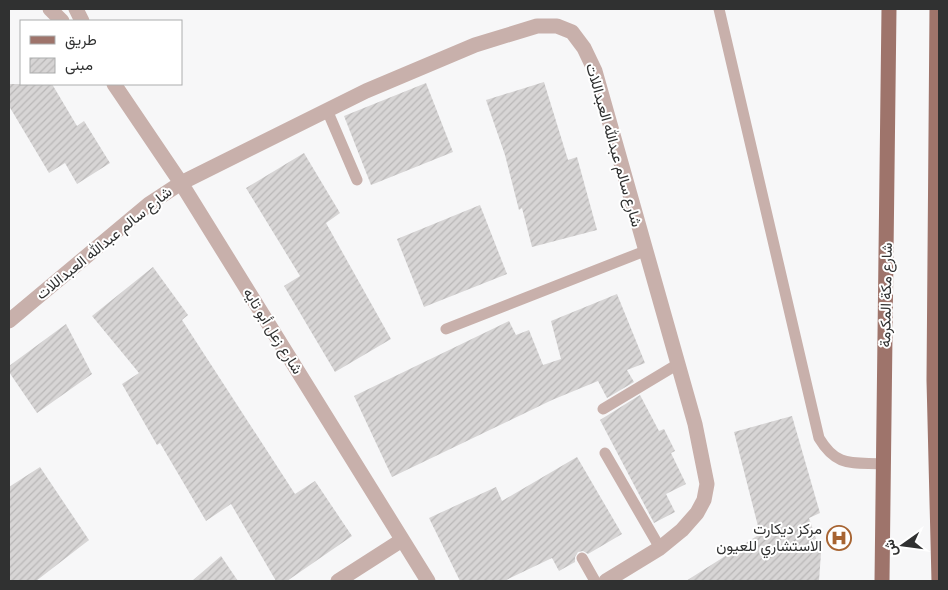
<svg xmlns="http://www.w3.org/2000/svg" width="948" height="590" viewBox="0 0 948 590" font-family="'Roboto Condensed',Vazirmatn,sans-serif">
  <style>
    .building { fill: url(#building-hatch) }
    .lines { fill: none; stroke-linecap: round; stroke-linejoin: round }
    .lane { stroke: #c8b0ab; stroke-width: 11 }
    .street { stroke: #c8b0ab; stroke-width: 15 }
    .primary { stroke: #9e746b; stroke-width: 15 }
    .labels { text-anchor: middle; stroke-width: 4; stroke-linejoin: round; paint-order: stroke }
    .street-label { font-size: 15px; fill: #303131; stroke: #fff }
    .poi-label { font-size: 15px; fill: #303131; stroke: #fff; text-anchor: end }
  </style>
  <defs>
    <pattern id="building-hatch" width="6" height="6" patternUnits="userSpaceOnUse" patternTransform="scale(1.25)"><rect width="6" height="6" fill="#d7d5d5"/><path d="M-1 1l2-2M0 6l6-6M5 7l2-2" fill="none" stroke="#b9b7b7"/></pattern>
  </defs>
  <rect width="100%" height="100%" fill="#f7f7f8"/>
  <!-- building -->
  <path class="building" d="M544,82L568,160L577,157L597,230L532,247L522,208L519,210L505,155L486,100Z
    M426,83L453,152L371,185L344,116Z
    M9,84H52L77,126L84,121L110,163L77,184L65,163L49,173L9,106Z
    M304,153L340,213L326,223L391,339L335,372L284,286L300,276L246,188Z
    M480,205L507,274L424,307L397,239Z
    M153,267L188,315L182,320L295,494L315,481L352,536L287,581H276L231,504L206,521L160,443L157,445L122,384L139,373L92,316Z
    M617,294L645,363L627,370L634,382L607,398L598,381L552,400L392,477L354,396L509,321L516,335L529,330L543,365L561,359L551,321Z
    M66,324L92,374L37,413L9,372V366Z
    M640,395L659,431L664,429L675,451L671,453L686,484L666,494L675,512L654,523L600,420Z
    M792,416L820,513L809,518L821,553L819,581H686L760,534L734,432Z
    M577,457L622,534L588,554L583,551L578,552L575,557V562L559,571L552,558L504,581H460L429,518L496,487L502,501Z
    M40,467L89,540L36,581H9V487Z
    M221,556L238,581H192Z"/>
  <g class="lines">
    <!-- lane -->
    <path class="lane" d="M719,9L819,438C837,468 852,462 884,464
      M327,110L357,180
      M446,329L645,251
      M603,409L678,364
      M605,453L660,548
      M582,558L595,581"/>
    <!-- street -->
    <path class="street" d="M50,9L62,21
      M76,9L82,21
      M114,84L181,183L428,581
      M9,321L149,204L181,183L366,91L475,45L537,26H557L572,32L584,48L595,71L695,424L707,484L704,500L697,513L682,530L660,548L606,581
      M338,581L402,540"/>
    <!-- primary -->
    <path class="primary" d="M937,9L934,380L939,581
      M882,581L889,9"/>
  </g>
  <!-- icons -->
  <defs>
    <symbol id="hospital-ring" viewBox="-11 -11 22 22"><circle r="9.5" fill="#fff" stroke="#a76432" stroke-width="1.5"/><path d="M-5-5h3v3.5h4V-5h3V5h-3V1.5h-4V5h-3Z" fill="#a76432"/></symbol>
  </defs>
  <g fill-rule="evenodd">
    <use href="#hospital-ring" x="825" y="524" width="28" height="28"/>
  </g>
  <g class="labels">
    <!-- street labels -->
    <g class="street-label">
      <text transform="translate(614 145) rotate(74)" y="5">شارع سالم عبدالله العبداللات</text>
      <text transform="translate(104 243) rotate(-39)" y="5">شارع سالم عبدالله العبداللات</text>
      <text transform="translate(886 295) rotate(-89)" y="5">شارع مكة المكرمة</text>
      <text transform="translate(273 331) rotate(58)" y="5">شارع زعل أبو تايه</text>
    </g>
    <!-- poi labels -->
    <g class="poi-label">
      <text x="822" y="534">مركز ديكارت<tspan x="822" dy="17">الاستشاري للعيون</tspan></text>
    </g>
  </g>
  <!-- border -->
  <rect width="948" height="590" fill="none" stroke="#303131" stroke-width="20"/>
  <!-- legend -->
  <rect x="20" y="20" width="162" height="65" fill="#ffffff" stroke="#acadad"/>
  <rect x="30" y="36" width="25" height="8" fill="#9e746b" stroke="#acadad"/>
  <text x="65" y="45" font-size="15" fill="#303131">طريق</text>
  <rect x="30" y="58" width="25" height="15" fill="url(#building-hatch)" stroke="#acadad"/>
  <text x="65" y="70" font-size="15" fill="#303131">مبنى</text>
  <!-- north arrow -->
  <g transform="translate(903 545) rotate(256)" stroke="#ffffff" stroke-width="4" paint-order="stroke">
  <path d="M0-4L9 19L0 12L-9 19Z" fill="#303131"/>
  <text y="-8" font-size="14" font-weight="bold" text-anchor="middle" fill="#303131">ش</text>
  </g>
</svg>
